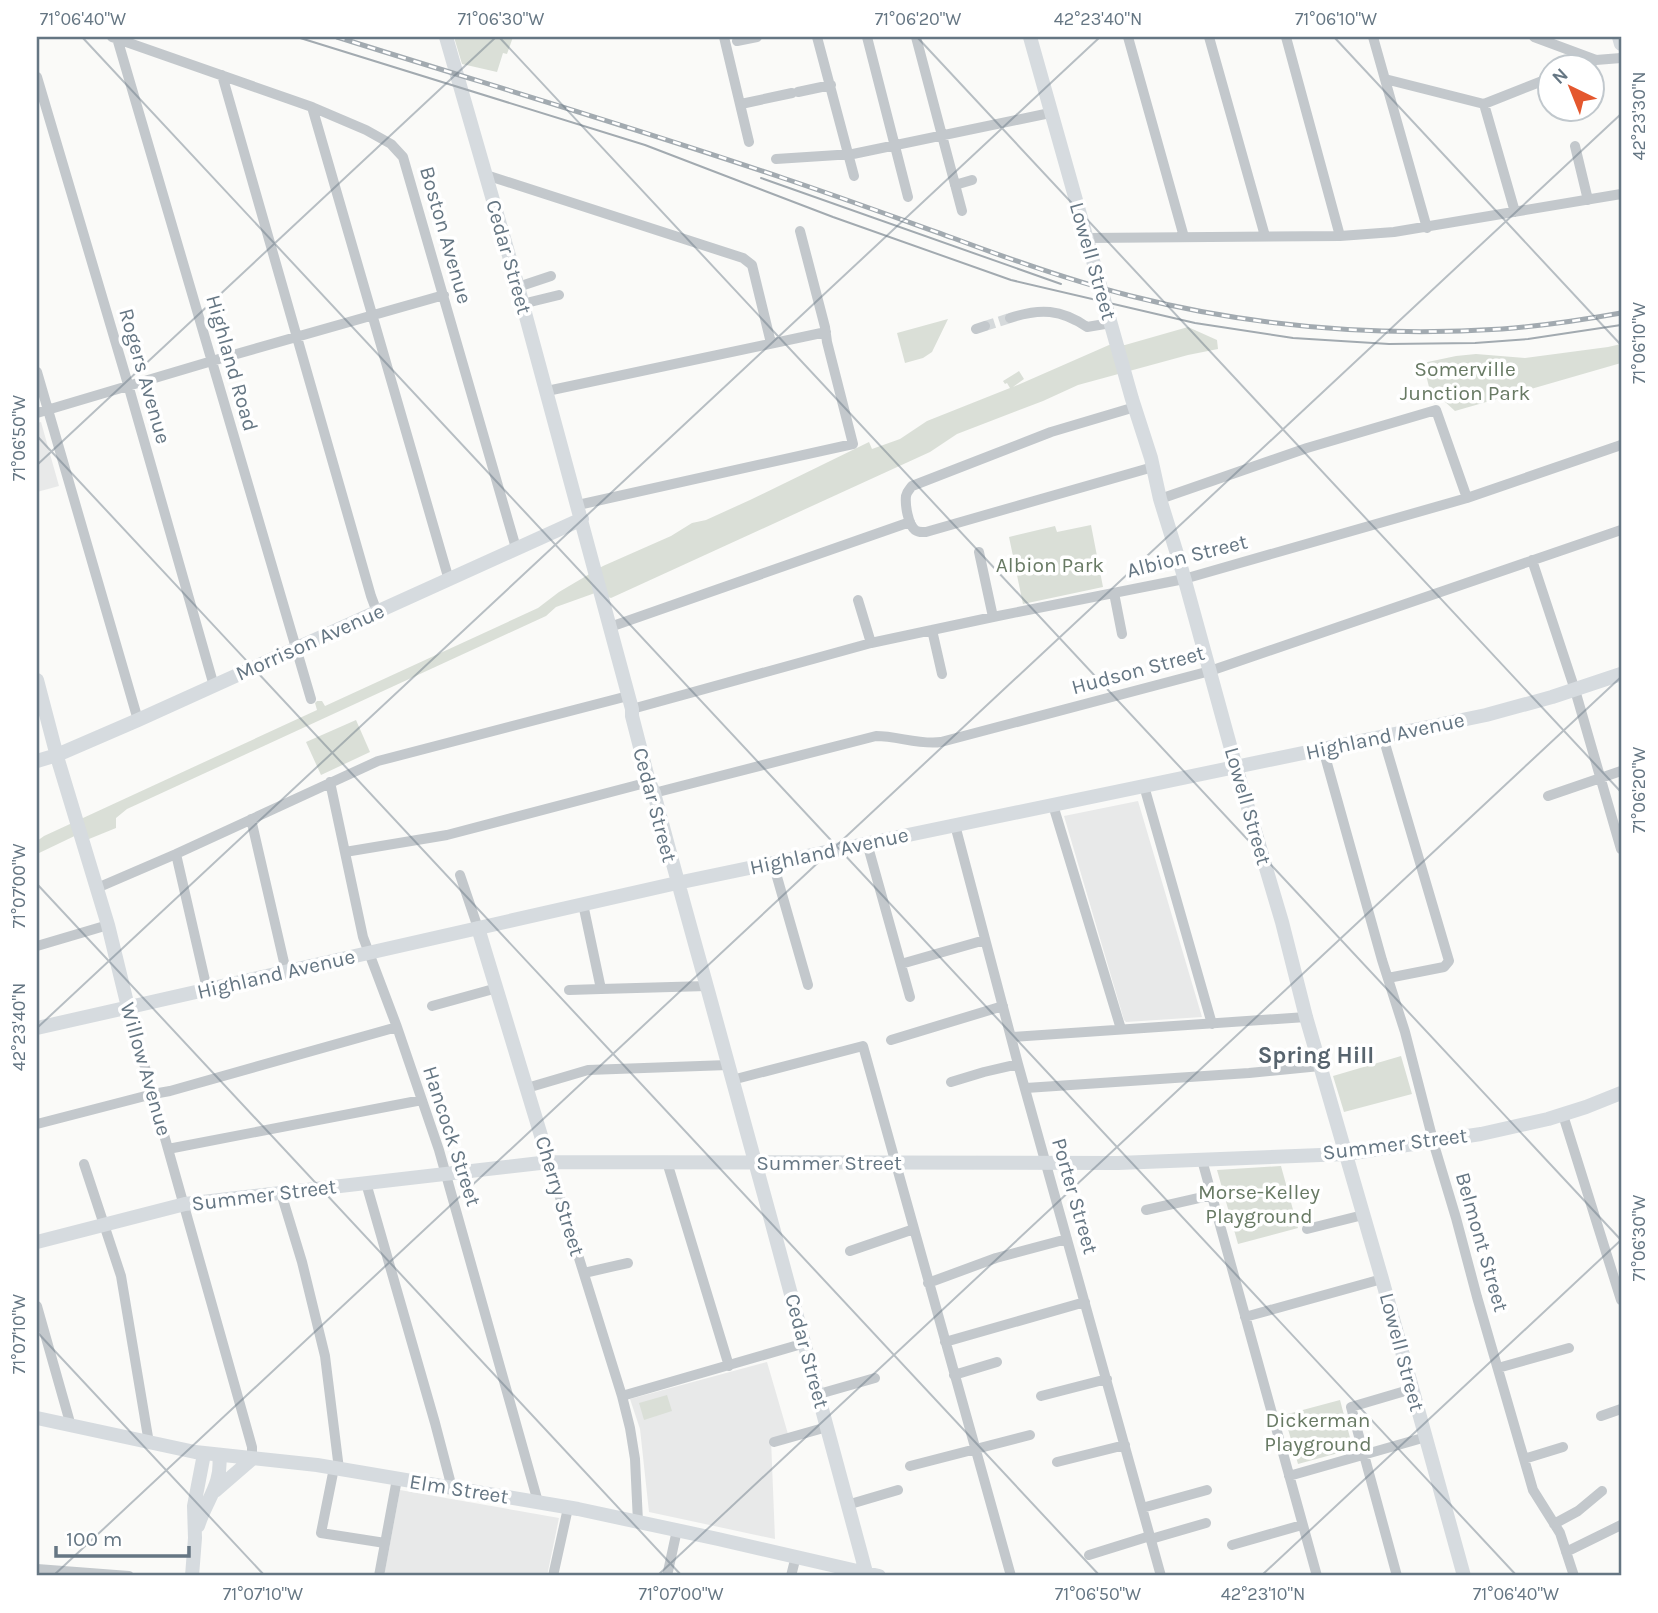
<svg xmlns="http://www.w3.org/2000/svg" width="1658" height="1613" viewBox="0 0 1658 1613" font-family="Karla,sans-serif">
  <style>
    .built { fill: #e8e9e9 }
    .green { fill: #dadfd7 }
    .lines { fill: none; stroke-linecap: round; stroke-linejoin: round }
    .street-tunnel { stroke: #d5d9db; stroke-width: 10; stroke-dasharray: 10 5; stroke-linecap: butt }
    .street { stroke: #c3c8cc; stroke-width: 10 }
    .secondary { stroke: #d6dbdf; stroke-width: 14 }
    .tram { stroke: #a2aab0; stroke-width: 2 }
    .rail-casing { stroke: #a2aab0; stroke-width: 5 }
    .rail { stroke: #fff; stroke-width: 2.5; stroke-dasharray: 8; stroke-linecap: butt }
    .ticks { fill: none; stroke: #657683; stroke-width: 2; stroke-opacity: 0.45 }
    .labels { text-anchor: middle; stroke-width: 7; stroke-linejoin: round; paint-order: stroke }
    .street-label { font-size: 21px; fill: #657683; stroke: #fff }
    .park-label { font-size: 21px; fill: #687a64; stroke: #fff }
    .neighbourhood-label { font-size: 23px; font-weight: bold; fill: #57646e; stroke: #fff }
    .neatline { fill: none; stroke: #657683; stroke-width: 2.5 }
    .ticks-label { font-size: 18px; text-anchor: middle; fill: #657683 }
  </style>
  <rect width="100%" height="100%" fill="#fafaf8"/>
  <!-- built -->
  <path class="built" d="M41,422L59,486L37,492V423Z
    M1138,801L1202,1017L1126,1022L1124,1020L1064,816Z
    M767,1362L788,1434L771,1439L775,1539L649,1512L640,1429L630,1399Z
    M400,1490L559,1518L547,1576H384Z"/>
  <!-- green -->
  <path class="green" d="M454,37H513L507,54L503,53L497,72L462,64Z
    M948,319L932,352L923,358L905,363L897,333Z
    M1188,327L1217,340L1218,349L1188,355L1078,385L1043,401L957,434L930,452L611,598L595,593L556,607L546,616L127,809L116,818V828L89,839L85,831L37,854V841L44,836L317,710L315,703L317,701H322L325,706L538,608L559,592L603,566L671,536L692,523L706,520L750,500L869,442L872,449L900,439L927,421L1010,388L1007,383L1005,384L1003,381L1019,371L1024,379L1013,387L1109,345H1125Z
    M1621,344V363L1455,411L1443,400L1433,403L1423,363L1456,356L1476,354L1525,358L1608,347Z
    M1091,525L1103,587L1023,604L1009,537L1055,526L1057,532Z
    M356,720L370,752L321,775L306,742Z
    M1401,1056L1412,1094L1344,1112L1333,1076Z
    M1281,1166L1298,1228L1238,1244L1217,1170Z
    M667,1395L672,1411L644,1420L639,1403Z
    M1340,1400L1353,1449L1298,1464L1284,1415Z"/>
  <g class="lines">
    <!-- street-tunnel -->
    <path class="street-tunnel" d="M985,326L1010,318"/>
    <!-- street -->
    <path class="street" d="M112,37L312,107L366,130L391,144L403,157L516,548
      M724,37L749,142
      M817,37L854,176
      M867,37L908,197
      M916,37L962,211
      M1128,37L1184,237
      M1209,37L1265,236
      M1286,37L1340,236
      M1373,37L1427,228
      M1534,37L1596,60L1621,58
      M117,38L311,699
      M737,41L757,37
      M1580,66L1596,60
      M222,75L371,596L377,612
      M37,77L125,374L214,686
      M1385,79L1484,104L1550,78
      M798,92L831,85
      M741,104L792,93
      M1484,104L1515,212
      M312,107L449,580
      M1575,146L1588,200
      M776,159L853,154L1050,113
      M486,175L743,258L752,265L771,343
      M955,185L972,180
      M1086,238L1340,236L1394,232L1621,194
      M518,287L551,276
      M522,304L559,295
      M1010,318C1040,308 1061,309 1087,327L1111,323
      M976,329L985,326
      M37,372L138,720
      M547,391L826,332
      M1135,407L1051,432L912,486C909,490 907,491 906,496C905,505 908,524 915,530C919,533 922,532 926,532L1153,467
      M37,413L212,361L444,295
      M1160,499L1307,448L1436,410L1467,498
      M578,505L853,444L827,342L825,327L800,231
      M979,552L993,617
      M1532,560L1575,690L1621,849
      M1114,593L1122,634
      M858,600L871,643
      M610,627L910,522
      M932,630L942,674
      M632,709L871,643L993,617L1184,579L1467,498L1621,445
      M1383,737L1449,961L1444,967L1388,978
      M1323,749L1382,960L1405,1032L1435,1148L1456,1218L1477,1297L1524,1459L1533,1490L1560,1533L1574,1576
      M330,782L363,937L397,1027L439,1150L538,1502
      M1144,786L1212,1024
      M654,793L876,736C898,736 919,745 941,742L1210,671L1621,530
      M1548,796L1621,771
      M1053,805L1121,1029
      M251,819L286,971
      M955,825L1018,1064L1161,1576
      M867,843L910,997
      M345,852L447,835L649,782
      M176,854L207,989
      M773,863L808,985
      M460,875L478,928
      M97,888L176,854L378,761L628,696
      M583,904L601,989L707,986
      M37,946L108,925
      M901,964L985,940
      M569,990L601,989
      M432,1006L497,988
      M128,1007L252,1447V1459
      M1011,1037L1306,1017
      M891,1040L1003,1006
      M732,1080L863,1046L1011,1576
      M951,1082L984,1072L1018,1064
      M527,1088L588,1070L728,1065
      M1026,1088L1249,1073L1320,1066
      M1563,1115L1621,1300
      M37,1124L153,1094L170,1091L397,1027
      M168,1149L422,1100
      M1202,1160L1317,1576
      M549,1162L622,1396L630,1428L635,1459L638,1522
      M667,1162L729,1366
      M84,1164L121,1276L149,1443
      M366,1183L435,1423L452,1488
      M281,1193L302,1262L325,1356L339,1469
      M1146,1210L1212,1195
      M1307,1229L1363,1215
      M850,1251L914,1229
      M584,1273L628,1263
      M928,1283L996,1258L1067,1239
      M37,1306L71,1426
      M1245,1317L1382,1279
      M945,1342L1085,1302
      M1498,1368L1569,1348
      M954,1375L997,1362
      M819,1394L875,1378
      M622,1396L805,1343
      M1041,1396L1107,1379
      M1601,1416L1621,1409
      M774,1442L827,1427
      M1524,1459L1563,1447
      M1057,1462L1125,1445
      M910,1466L1030,1435
      M334,1468L321,1533L385,1543
      M1289,1476L1426,1437
      M847,1505L898,1490
      M1142,1508L1207,1490
      M1554,1524L1578,1511L1602,1491
      M1151,1539L1206,1523
      M1232,1545L1302,1525
      M1566,1552L1621,1525
      M1089,1555L1150,1536
      M37,1569L129,1576
      M379,1576L397,1479
      M553,1576L568,1508
      M667,1576L677,1530
      M791,1576L796,1556
      M1397,1576L1351,1407L1412,1389"/>
    <!-- secondary -->
    <path class="secondary" d="M446,37L518,287L632,709V716L649,782L654,793C671,858 689,922 707,987C761,1183 815,1380 867,1576
      M1030,37L1132,399L1151,458L1160,499L1182,570L1236,767L1282,922L1306,1017L1382,1279L1464,1576
      M1619,37L1621,44
      M37,680L58,760L108,925L128,1007
      M37,761L57,755L138,720L582,519
      M478,928L549,1162
      M37,1028L677,883L1486,715L1552,697L1621,674
      M37,1242L185,1204L549,1162L1118,1163L1346,1154L1481,1134L1548,1119L1586,1107L1621,1093
      M37,1418L195,1452L317,1465L578,1509L718,1539L879,1576
      M215,1491L252,1459
      M198,1526C206,1500 223,1484 219,1455
      M192,1576L195,1538L194,1506L204,1454"/>
    <!-- tram -->
    <path class="tram" d="M297,37L645,145L833,217L1011,280L1195,323L1293,338L1389,344L1475,343L1528,339L1621,325
      M761,178L1061,284"/>
    <defs>
      <path id="rail" d="M337,37C486,84 636,128 783,178C840,197 897,218 953,238C1012,260 1071,281 1131,296C1253,327 1377,337 1502,329C1542,326 1582,320 1621,313"/>
    </defs>
    <!-- rail casing -->
    <use href="#rail" class="rail-casing"/>
    <!-- rail -->
    <use href="#rail" class="rail"/>
  </g>
  <!-- ticks -->
  <path class="ticks" d="M82,37L1517,1576M499,37L1621,1240M917,37L1621,792M1334,37L1621,345M37,436L1100,1576M37,465L496,37M37,884L682,1576M37,1028L1100,37M37,1332L265,1576M53,1576L1621,114M657,1576L1621,677M1261,1576L1621,1240"/>
  <g class="labels">
    <!-- street labels -->
    <g class="street-label">
      <text transform="translate(446 235) rotate(74)" y="7">Boston Avenue</text>
      <text transform="translate(509 257) rotate(74)" y="7">Cedar Street</text>
      <text transform="translate(1093 261) rotate(74)" y="7">Lowell Street</text>
      <text transform="translate(232 363) rotate(74)" y="7">Highland Road</text>
      <text transform="translate(145 376) rotate(74)" y="7">Rogers Avenue</text>
      <text transform="translate(1187 556) rotate(-14)" y="7">Albion Street</text>
      <text transform="translate(310 642) rotate(-24)" y="7">Morrison Avenue</text>
      <text transform="translate(1138 670) rotate(-15)" y="7">Hudson Street</text>
      <text transform="translate(1385 736) rotate(-12)" y="7">Highland Avenue</text>
      <text transform="translate(655 805) rotate(75)" y="7">Cedar Street</text>
      <text transform="translate(1248 806) rotate(74)" y="7">Lowell Street</text>
      <text transform="translate(829 851) rotate(-12)" y="7">Highland Avenue</text>
      <text transform="translate(276 974) rotate(-13)" y="7">Highland Avenue</text>
      <text transform="translate(146 1069) rotate(74)" y="7">Willow Avenue</text>
      <text transform="translate(452 1136) rotate(72)" y="7">Hancock Street</text>
      <text transform="translate(1395 1144) rotate(-7)" y="7">Summer Street</text>
      <text x="829" y="1170">Summer Street</text>
      <text transform="translate(264 1195) rotate(-7)" y="7">Summer Street</text>
      <text transform="translate(560 1196) rotate(73)" y="7">Cherry Street</text>
      <text transform="translate(1075 1196) rotate(74)" y="7">Porter Street</text>
      <text transform="translate(1482 1242) rotate(74)" y="7">Belmont Street</text>
      <text transform="translate(807 1351) rotate(75)" y="7">Cedar Street</text>
      <text transform="translate(1402 1352) rotate(75)" y="7">Lowell Street</text>
      <text transform="translate(459 1489) rotate(9)" y="7">Elm Street</text>
    </g>
    <!-- park labels -->
    <g class="park-label">
      <text x="1465" y="376">Somerville<tspan x="1465" dy="24">Junction Park</tspan></text>
      <text x="1050" y="572">Albion Park</text>
      <text x="1259" y="1199">Morse-Kelley<tspan x="1259" dy="24">Playground</tspan></text>
      <text x="1318" y="1427">Dickerman<tspan x="1318" dy="24">Playground</tspan></text>
    </g>
    <!-- neighbourhood labels -->
    <g class="neighbourhood-label">
      <text x="1316" y="1063">Spring Hill</text>
    </g>
  </g>
  <!-- border -->
  <rect width="1658" height="1613" fill="none" stroke="#ffffff" stroke-width="77"/>
  <!-- north arrow -->
  <g transform="translate(1571 88) rotate(317)"><circle r="33" fill="#ffffff" stroke="#c1c8cd" stroke-width="2"/>
  <path d="M0-5L12 26L0 18L-12 26Z" fill="#e4572e"/>
  <text y="-10" font-size="19" font-weight="bold" text-anchor="middle" fill="#657683">N</text>
  </g>
  <!-- scale -->
  <path d="M56 1546v10h133v-10" fill="none" stroke="#657683" stroke-width="3.5"/>
  <text x="66" y="1546" font-size="21" fill="#657683" stroke="#ffffff" stroke-width="5" paint-order="stroke">100 m</text>
  <rect x="38" y="38" width="1582" height="1536" class="neatline"/>
  <g class="ticks-label">
    <text x="83" y="25">71°06'40"W</text>
    <text x="501" y="25">71°06'30"W</text>
    <text x="918" y="25">71°06'20"W</text>
    <text x="1098" y="25">42°23'40"N</text>
    <text x="1336" y="25">71°06'10"W</text>
    <text transform="translate(1639 116) rotate(-90)" y="6">42°23'30"N</text>
    <text transform="translate(1639 343) rotate(-90)" y="6">71°06'10"W</text>
    <text transform="translate(19 438) rotate(-90)" y="6">71°06'50"W</text>
    <text transform="translate(1639 790) rotate(-90)" y="6">71°06'20"W</text>
    <text transform="translate(19 886) rotate(-90)" y="6">71°07'00"W</text>
    <text transform="translate(19 1027) rotate(-90)" y="6">42°23'40"N</text>
    <text transform="translate(1639 1238) rotate(-90)" y="6">71°06'30"W</text>
    <text transform="translate(19 1334) rotate(-90)" y="6">71°07'10"W</text>
    <text x="263" y="1600">71°07'10"W</text>
    <text x="681" y="1600">71°07'00"W</text>
    <text x="1098" y="1600">71°06'50"W</text>
    <text x="1263" y="1600">42°23'10"N</text>
    <text x="1516" y="1600">71°06'40"W</text>
  </g>
</svg>
